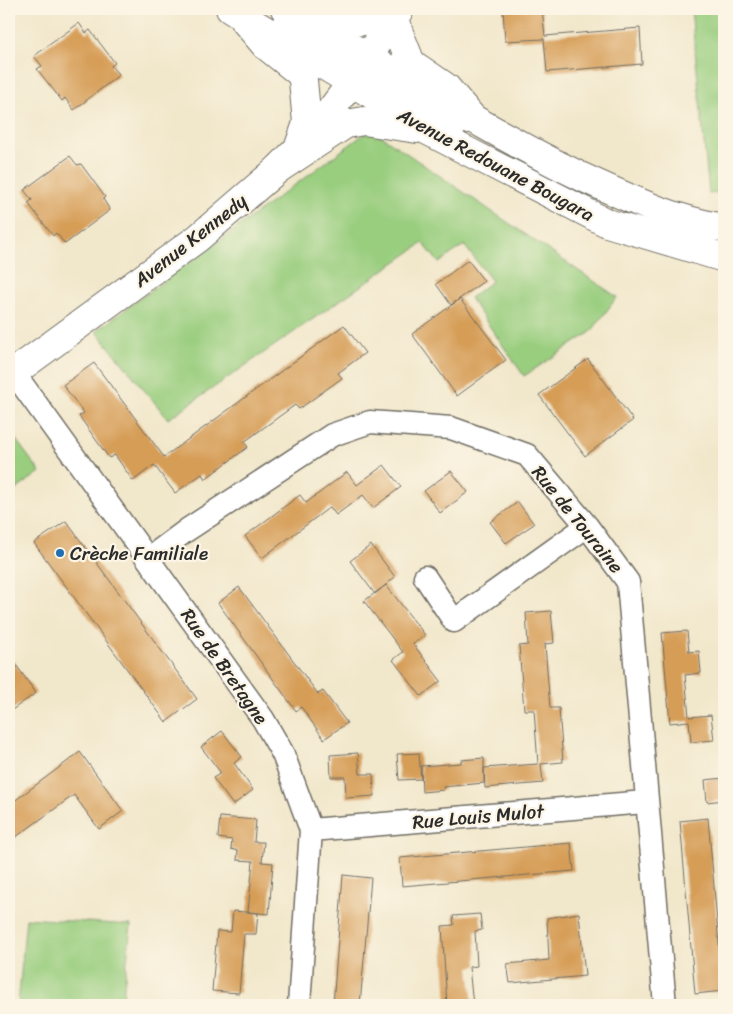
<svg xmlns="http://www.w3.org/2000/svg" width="733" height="1014" viewBox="0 0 733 1014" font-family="Sriracha,sans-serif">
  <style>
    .green { fill: #9ace7f; stroke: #627c55 }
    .building { fill: #d69d57 }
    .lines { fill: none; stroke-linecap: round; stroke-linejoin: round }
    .minor-casing { stroke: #706d63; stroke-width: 25 }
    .tertiary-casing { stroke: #706d63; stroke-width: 30 }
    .secondary-casing { stroke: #706d63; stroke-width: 30 }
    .minor { stroke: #fff; stroke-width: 22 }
    .tertiary { stroke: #fff; stroke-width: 28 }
    .secondary { stroke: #fff; stroke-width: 28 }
    .poi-dot { fill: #1f6fb2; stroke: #fcf5e5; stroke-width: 2 }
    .labels { text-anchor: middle; stroke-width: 4.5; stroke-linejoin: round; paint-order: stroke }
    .street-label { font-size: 19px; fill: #2b2b2b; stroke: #fcf5e5 }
    .poi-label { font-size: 19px; fill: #2b2b2b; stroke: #fcf5e5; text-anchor: start }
  </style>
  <rect width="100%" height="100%" fill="#fcf5e5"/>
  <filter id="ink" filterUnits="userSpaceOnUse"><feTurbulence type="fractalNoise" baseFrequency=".02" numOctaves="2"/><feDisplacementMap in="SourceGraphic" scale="10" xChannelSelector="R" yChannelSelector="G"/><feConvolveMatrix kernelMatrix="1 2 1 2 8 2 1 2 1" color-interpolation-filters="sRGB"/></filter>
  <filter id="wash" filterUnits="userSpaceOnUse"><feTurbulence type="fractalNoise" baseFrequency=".0096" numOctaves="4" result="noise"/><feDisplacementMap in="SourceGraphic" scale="20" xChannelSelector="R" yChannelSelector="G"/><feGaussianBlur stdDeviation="1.12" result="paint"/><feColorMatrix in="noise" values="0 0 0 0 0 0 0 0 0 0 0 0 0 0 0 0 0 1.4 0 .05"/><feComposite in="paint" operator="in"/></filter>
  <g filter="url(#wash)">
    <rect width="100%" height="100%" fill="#f1e7cb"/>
    <!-- green -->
    <path class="green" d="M691,9H724V192L709,194Z
      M371,129L617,297L591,332L524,376L470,298L492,281L464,245L439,263L423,243L168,419L96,331Z
      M11,433L40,472L9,495V434Z
      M26,918L131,925L122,1005H18Z"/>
    <g id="blocks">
      <!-- building -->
      <path class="building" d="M503,9H542L545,36L640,28L642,64L547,72L544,39L505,41Z
        M79,23L86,33L90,30L115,63L111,66L119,75L74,110L65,98L62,101L37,69L42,66L34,56Z
        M70,156L77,165L81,164L105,197L103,199L110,210L65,244L56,233L53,236L28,203L32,200L24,190Z
        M468,260L484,281L451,305L436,284Z
        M460,299L506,360L457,396L412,334Z
        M344,325L365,353L338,373L342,378L299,409L295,405L244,442L248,447L205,479L202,474L175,493L154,465L133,481L115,455L109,458L79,416L84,413L63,385L94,363L164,457Z
        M588,359L633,420L585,456L539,395Z
        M384,465L401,487L373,508L363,495L336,515L330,507L262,558L245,536L300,495L306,503L347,472L357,485Z
        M451,471L468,492L440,513L424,491Z
        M518,502L534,524L506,543L490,522Z
        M66,521L197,699L166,722L34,543Z
        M371,545L395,577L375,594L350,561Z
        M386,585L425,635L413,644L441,681L421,696L393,660L403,652L364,601Z
        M239,587L318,694L323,691L347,723L324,739L301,707L296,711L218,603Z
        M551,611L554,643L545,644L550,708H559L563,762L541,764L543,783L485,788L484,768L538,764L534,710H524L519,646L528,645L526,613Z
        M687,631L689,652L699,651L701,673L685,675L689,717L711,715L714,740L691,742L689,721L670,723L662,633Z
        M9,655L36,693L9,712Z
        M222,731L242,757L234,763L253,790L233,805L213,778L221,773L201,747Z
        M80,752L123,811L99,829L74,795L9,842V805Z
        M358,753L360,774H373L374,796L346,798L345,777H331L330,755Z
        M419,753L421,779L399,780L397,754Z
        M484,758V783L443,787L444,790L422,792L421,766L461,763V760Z
        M724,778V800L707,802L705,780Z
        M220,817L256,820L254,842H264L262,862L273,863L269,914L248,912L253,861L237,860L238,851L231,849L232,840L218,838Z
        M708,818L723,991L695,994L680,821Z
        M571,843L574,871L402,886L400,858Z
        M343,875L371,878L360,1005H333Z
        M233,911L258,913L256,934H244L239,993L212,991L217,931L231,932Z
        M579,913L585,976L510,983L507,964L549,960L547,918Z
        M480,914L482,930L475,931L477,966L469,967L473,1005H447L442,926L454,925L453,916Z"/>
    </g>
  </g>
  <g filter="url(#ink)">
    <use href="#blocks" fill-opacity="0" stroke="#706d63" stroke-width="1"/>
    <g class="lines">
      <defs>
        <path id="minor" d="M9,366L263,719L283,754L311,830L299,1005
          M148,559L187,530L332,435L370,422L451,428L527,455L587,526L628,582L665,1005
          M425,577L454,621L587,526
          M311,830L645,802"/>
        <path id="tertiary" d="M243,19L265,45L300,73L303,80L307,123L299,146
          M394,20L411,63L446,87L470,115
          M284,28C309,42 335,57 365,56
          M360,84L380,87L451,120L467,119
          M9,376L198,238L278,169L316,130L351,83L400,9"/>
        <path id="secondary" d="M230,9L376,97L426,130L607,223L724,258
          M285,9C385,65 480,127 582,177C628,198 674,220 724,228
          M316,9L340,22L394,20
          M278,169L346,124L364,121L417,129"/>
      </defs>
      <!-- minor casing -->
      <use href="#minor" class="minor-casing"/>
      <!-- tertiary casing -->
      <use href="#tertiary" class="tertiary-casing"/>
      <!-- secondary casing -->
      <use href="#secondary" class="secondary-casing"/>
      <!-- minor -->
      <use href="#minor" class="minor"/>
      <!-- tertiary -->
      <use href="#tertiary" class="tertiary"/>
      <!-- secondary -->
      <use href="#secondary" class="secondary"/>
    </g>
  </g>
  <!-- markers -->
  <circle class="poi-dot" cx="60" cy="553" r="5"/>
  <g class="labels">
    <!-- street labels -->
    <g class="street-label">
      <text transform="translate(496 164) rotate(28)" y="7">Avenue Redouane Bougara</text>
      <text transform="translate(190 240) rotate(-38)" y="7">Avenue Kennedy</text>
      <text transform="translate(578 519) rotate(51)" y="7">Rue de Touraine</text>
      <text transform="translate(225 666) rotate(55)" y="7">Rue de Bretagne</text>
      <text transform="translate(478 816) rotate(-5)" y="7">Rue Louis Mulot</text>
    </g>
    <!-- poi labels -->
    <g class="poi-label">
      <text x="70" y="560">Crèche Familiale</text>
    </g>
  </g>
  <!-- margin -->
  <rect width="733" height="1014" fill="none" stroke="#fcf5e5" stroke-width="30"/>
</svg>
